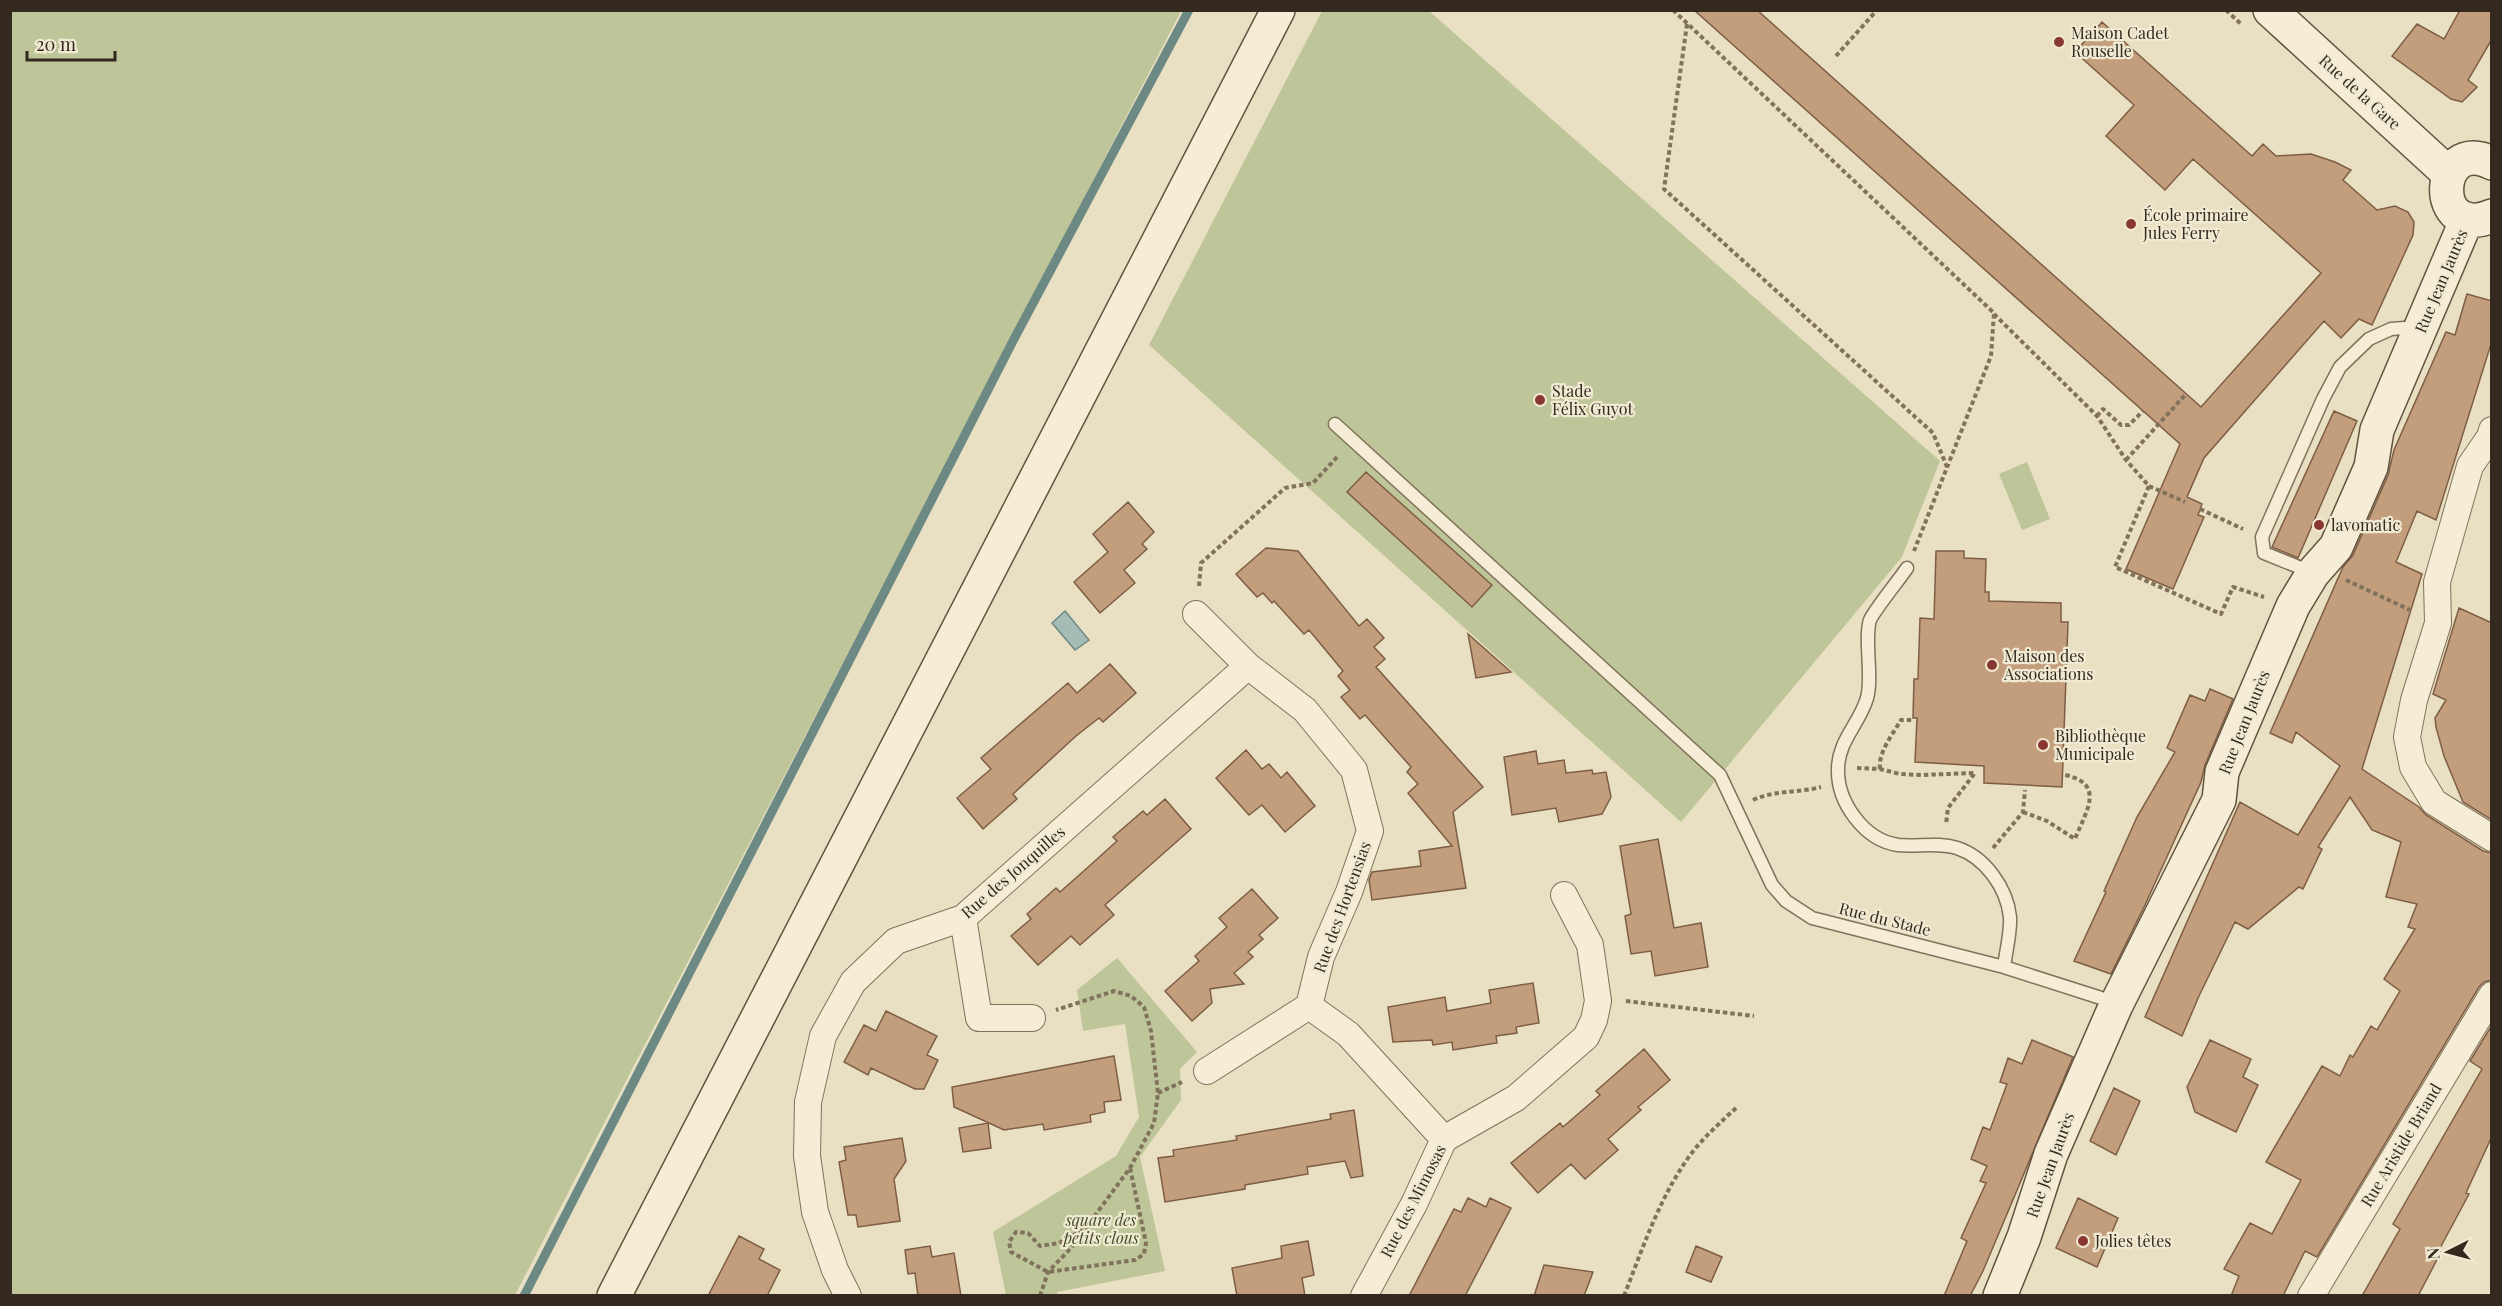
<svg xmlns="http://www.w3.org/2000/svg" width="2502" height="1306" viewBox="0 0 2502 1306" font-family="'Playfair Display',serif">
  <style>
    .green { fill: #bec599 }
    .water { fill: #a5bcb6; stroke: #6d8983; stroke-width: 1.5 }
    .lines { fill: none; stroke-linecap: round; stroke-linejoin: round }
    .stream { stroke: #6d8983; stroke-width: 9 }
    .building { fill: #c39e7d; stroke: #7d5e44; stroke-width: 1.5 }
    .lane-casing { stroke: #81725c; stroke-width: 15 }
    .street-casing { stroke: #81725c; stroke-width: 28 }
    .secondary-casing { stroke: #63533f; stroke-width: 36 }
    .path { stroke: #81725c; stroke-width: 4; stroke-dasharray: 4.5 3; stroke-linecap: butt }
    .lane { stroke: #f5edd5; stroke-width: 12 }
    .street { stroke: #f5edd5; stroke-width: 26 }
    .secondary { stroke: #f5edd5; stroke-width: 33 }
    .poi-dot { fill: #893733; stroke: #f1ead2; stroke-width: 2 }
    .labels { text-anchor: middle; stroke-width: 4.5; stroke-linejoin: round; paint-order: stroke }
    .poi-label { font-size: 16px; fill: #33291e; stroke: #f1ead2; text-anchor: start }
    .street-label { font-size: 16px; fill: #33291e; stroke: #f1ead2 }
    .park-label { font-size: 16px; font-style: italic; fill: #414d27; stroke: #f1ead2 }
  </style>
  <rect width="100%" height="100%" fill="#e9dfc3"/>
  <!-- green -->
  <path class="green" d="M10,11H1181L515,1295H11Z
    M1322,11H1429L1940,461L1902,557L1681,822L1149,345Z
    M2027,462L2050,519L2022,530L1999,474Z
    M1117,958L1197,1052L1180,1069L1181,1100L1140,1157L1165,1271L1057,1292V1295H1006L993,1232L1116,1156L1139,1117L1125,1024L1083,1031L1077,990Z"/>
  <!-- water -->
  <path class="water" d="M1065,611L1089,640L1075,650L1052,623Z"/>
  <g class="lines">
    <!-- stream -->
    <path class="stream" d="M524,1296L1014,339L1189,10"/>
  </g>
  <!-- building -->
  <path class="building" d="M1694,10H1757L2201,407L2321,273L2193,159L2165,190L2106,136L2134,105L2075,52L2102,22L2252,156L2263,144L2276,156L2311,154L2335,162L2351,170L2343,180L2377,210L2395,206L2408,212L2414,222L2413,235L2372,325L2359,319L2341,338L2324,321L2204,458L2187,497L2202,504L2198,515L2204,517L2173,589L2126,569L2180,444Z
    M2460,10H2492V39L2468,80L2477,87L2462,102L2451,99L2392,56L2417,24L2444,39Z
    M2467,294L2492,301V341L2436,520L2417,511L2396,562L2422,574L2362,769L2419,807L2426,815L2483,851L2492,853V980L2484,982L2479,987L2317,1257L2305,1251L2283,1296H2231L2239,1276L2224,1269L2250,1223L2272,1234L2301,1180L2266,1162L2322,1066L2340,1076L2350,1055L2353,1057L2371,1026L2377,1030L2400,991L2384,979L2415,929L2408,927L2417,904L2386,897L2401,842L2372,830L2350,797L2318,847L2322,849L2303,889L2299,887L2248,929L2235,922L2199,996L2182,1036L2145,1017L2240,802L2298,835L2340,766L2296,732L2292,743L2270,733L2343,567L2353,555L2388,475L2394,450L2446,332L2455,335Z
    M2334,411L2357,421L2298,558L2272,547Z
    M1366,472L1492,585L1472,607L1347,492Z
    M1128,502L1154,532L1142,544L1147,549L1124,570L1135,583L1100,613L1074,582L1108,552L1093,534Z
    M1266,548L1298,551L1359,626L1367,619L1384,638L1374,647L1385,659L1376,667L1483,787L1453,812L1466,888L1372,900L1369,880L1372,872L1421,866L1419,851L1452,846L1408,793L1418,784L1407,772L1411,767L1365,715L1360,719L1341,697L1350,690L1338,676L1343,671L1309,630L1304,634L1274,601L1272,603L1263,593L1257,597L1236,574Z
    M1936,551H1964V558L1986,559L1985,592H1989V601L2061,603V622H2068L2062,787L1984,783V766L1915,762L1917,718H1913L1914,679H1918L1920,618L1934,619Z
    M2459,608L2492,623V820L2463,802L2444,756L2436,727L2435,718L2446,700L2433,694Z
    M1468,634L1511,672L1476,678Z
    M1110,664L1136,693L1103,722L1099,718L1076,736L1013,794L1017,799L983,829L957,798L991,769L981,758L1068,683L1077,693Z
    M2210,689L2233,699L2205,765L2201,782L2145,905L2111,974L2074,961L2106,892L2104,891L2137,817L2175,752L2167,748L2190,695L2205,701Z
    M1246,750L1262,769L1269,764L1281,778L1287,772L1315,806L1285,832L1262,805L1249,815L1216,778Z
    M1536,751L1538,764L1564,760L1566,773L1592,770L1593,774L1606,772L1611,797L1602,814L1559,822L1556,808L1512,815L1504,757Z
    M1165,799L1191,829L1105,905L1114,915L1080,945L1071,936L1038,965L1011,936L1031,919L1027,914L1056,888L1060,892L1086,869L1117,841L1113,837L1143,811L1147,815Z
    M1658,839L1674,928L1701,923L1708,967L1655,976L1651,951L1631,954L1625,916L1631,914L1620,846Z
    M1252,889L1278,918L1259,935L1263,939L1248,952L1253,957L1234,973L1244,984L1210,989L1212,1003L1192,1021L1165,991L1199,961L1195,956L1227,927L1219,918Z
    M1533,983L1539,1023L1516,1027L1517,1033L1496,1036L1497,1043L1453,1050L1452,1042L1433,1045L1432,1040L1393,1042L1388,1007L1445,997L1447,1011L1491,1003L1489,990Z
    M886,1011L937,1036L927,1055L938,1060L924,1089H915L871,1068L868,1075L844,1062L864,1025L876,1031Z
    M2492,1025V1136L2466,1193L2469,1194L2439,1250L2441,1252L2418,1296H2362L2400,1229L2393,1224L2482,1069L2470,1061Z
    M2032,1040L2073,1057L1983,1271L1970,1296H1944L1967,1241L1961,1238L1986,1183L1980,1181L1987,1166L1971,1159L1983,1127L1990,1130L2007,1084L2000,1082L2008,1058L2022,1064Z
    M2210,1040L2251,1059L2243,1077L2258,1085L2236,1132L2195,1112L2187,1087Z
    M1644,1049L1670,1080L1638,1107L1641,1110L1608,1139L1618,1150L1585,1179L1571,1164L1538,1193L1511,1163L1560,1123L1563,1127L1600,1095L1596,1091Z
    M1114,1056L1121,1100L1104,1102L1105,1112L1090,1115L1091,1122L1044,1130L1043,1124L1004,1130L954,1107L952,1087Z
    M2114,1088L2140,1101L2116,1155L2090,1141Z
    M1354,1110L1363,1176L1351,1178L1345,1161L1307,1167L1308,1174L1245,1185V1189L1165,1202L1158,1158L1174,1156L1173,1150L1237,1140L1236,1136L1331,1119L1330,1114Z
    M988,1123L991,1148L963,1152L959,1128Z
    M902,1138L906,1161L894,1179L900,1221L858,1227L856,1215H848L839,1162L846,1160L844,1147Z
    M1468,1198L1486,1207L1490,1198L1511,1208L1465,1296H1409L1454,1209L1461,1212Z
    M2078,1198L2118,1218L2097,1267L2056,1248Z
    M739,1236L764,1249L759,1259L780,1270L767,1296H708Z
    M1308,1241L1314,1275L1302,1278L1305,1296H1237L1232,1268L1282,1258L1281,1246Z
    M930,1246L932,1257L954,1253L961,1296H918L915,1273L908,1274L905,1250Z
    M1696,1246L1722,1257L1711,1282L1686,1272Z
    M1544,1265L1593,1272L1584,1296H1534Z"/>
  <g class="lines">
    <defs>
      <path id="lane" d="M1335,424L1720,775L1772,885L1786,901L1812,918L2004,967L2101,998L2115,1005
        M1907,568C1899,580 1875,609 1870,620C1864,638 1873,678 1867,698C1860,723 1838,741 1838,769C1837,802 1864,840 1898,845C1917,847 1938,842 1957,848C1985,857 2007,888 2010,917C2011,932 2006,951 2004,967
        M2311,572L2264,553L2262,537L2323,399L2340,367L2369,339L2391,329L2419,327"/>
      <path id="street" d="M2492,430L2490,437L2470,466L2437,582L2438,623L2414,700L2407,737L2413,767L2434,802L2492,838
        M1196,614L1248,666L1305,710L1354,770L1370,831L1349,892L1321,957L1309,1006
        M963,918L979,1018H1032
        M1309,1006L1348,1034L1444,1139
        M1207,1071L1309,1006
        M848,1296L835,1270L815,1212L807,1156L808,1102L823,1036L853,982L896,941L963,918L1248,666
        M1364,1296L1414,1204L1444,1139L1516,1098L1586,1037L1594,1020L1598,1001L1590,945L1564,895
        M2311,1296L2492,995"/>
      <path id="secondary" d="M2270,10L2449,174
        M2492,163C2434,134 2429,242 2492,216
        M614,1296L1278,10
        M2000,1296L2024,1237L2051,1154L2116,1005L2219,800L2222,772L2293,606L2313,573L2336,547L2371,467L2377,430L2467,219"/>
    </defs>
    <!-- lane casing -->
    <use href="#lane" class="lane-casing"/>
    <!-- street casing -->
    <use href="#street" class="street-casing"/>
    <!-- secondary casing -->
    <use href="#secondary" class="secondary-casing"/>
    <!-- path -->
    <path class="path" d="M1673,10L1994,313L1991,356L1914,551
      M2226,10L2241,24
      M1687,24L1664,189L1933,433L1947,467
      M1836,56L1877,10
      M1994,314L2097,416L2126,460L2149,486L2115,567L2221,614L2233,587L2264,597
      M2097,416L2103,409L2121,425H2129L2143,411
      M2126,460L2186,394
      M2149,486L2185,502
      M2200,509L2243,529
      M2346,580L2410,610
      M1199,586L1201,563L1285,488L1313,483L1339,455
      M1857,768L1880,769L1900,774L1921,775L1975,773L1948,808L1946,824
      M1880,769C1878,752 1893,734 1901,720H1912
      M1753,800C1774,790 1798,793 1821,787
      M2023,812L2047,821L2075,839C2086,811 2106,784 2065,775
      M1993,848L2023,812L2025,790
      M1626,1001L1754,1016
      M1158,1093L1182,1082
      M1083,1230L1059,1243L1040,1246L1028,1233L1016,1232L1009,1242L1011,1252L1048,1272L1135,1260L1144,1254L1146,1243L1130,1168
      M1040,1296L1048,1272L1071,1248L1130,1168L1154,1123L1158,1093L1151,1031L1144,1007L1131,996L1114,991L1056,1010
      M1624,1296C1642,1250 1658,1202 1686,1161C1700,1140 1719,1124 1737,1107"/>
    <!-- lane -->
    <use href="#lane" class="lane"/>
    <!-- street -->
    <use href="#street" class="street"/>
    <!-- secondary -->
    <use href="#secondary" class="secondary"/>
  </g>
  <!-- markers -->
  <g class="poi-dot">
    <circle cx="2059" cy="42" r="6"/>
    <circle cx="2131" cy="224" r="6"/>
    <circle cx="1540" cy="400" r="6"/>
    <circle cx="2319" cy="525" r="6"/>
    <circle cx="1992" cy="665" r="6"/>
    <circle cx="2043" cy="745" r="6"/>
    <circle cx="2083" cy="1241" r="6"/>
  </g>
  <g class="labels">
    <!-- poi labels -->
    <g class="poi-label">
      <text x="2071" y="39">Maison Cadet<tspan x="2071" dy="18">Rouselle</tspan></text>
      <text x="2143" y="221">École primaire<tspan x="2143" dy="18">Jules Ferry</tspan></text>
      <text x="1552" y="397">Stade<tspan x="1552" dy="18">Félix Guyot</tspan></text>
      <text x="2331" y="531">lavomatic</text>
      <text x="2004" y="662">Maison des<tspan x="2004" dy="18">Associations</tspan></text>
      <text x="2055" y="742">Bibliothèque<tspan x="2055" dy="18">Municipale</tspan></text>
      <text x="2095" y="1247">Jolies têtes</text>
    </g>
    <!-- street labels -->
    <g class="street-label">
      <text transform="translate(2360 92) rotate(42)" y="6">Rue de la Gare</text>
      <text transform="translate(2441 281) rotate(-67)" y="6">Rue Jean Jaurès</text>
      <text transform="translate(2244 722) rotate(-68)" y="6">Rue Jean Jaurès</text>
      <text transform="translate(1013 872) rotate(-41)" y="6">Rue des Jonquilles</text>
      <text transform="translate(1342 907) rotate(-70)" y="6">Rue des Hortensias</text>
      <text transform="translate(1885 919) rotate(14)" y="6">Rue du Stade</text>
      <text transform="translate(2401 1145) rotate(-59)" y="6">Rue Aristide Briand</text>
      <text transform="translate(2050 1165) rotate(-70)" y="6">Rue Jean Jaurès</text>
      <text transform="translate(1413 1201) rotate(-63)" y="6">Rue des Mimosas</text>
    </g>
    <!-- park labels -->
    <g class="park-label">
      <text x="1101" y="1226">square des<tspan x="1101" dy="18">petits clous</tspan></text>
    </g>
  </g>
  <!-- border -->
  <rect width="2502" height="1306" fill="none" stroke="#33291e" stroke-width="24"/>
  <!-- north arrow -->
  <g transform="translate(2448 1252) rotate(264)" stroke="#f1ead2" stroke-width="4.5" paint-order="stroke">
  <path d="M0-4.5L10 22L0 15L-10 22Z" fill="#33291e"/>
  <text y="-9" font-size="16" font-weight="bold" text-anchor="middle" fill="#33291e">N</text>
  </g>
  <!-- scale -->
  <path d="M27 51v9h88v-9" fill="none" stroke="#33291e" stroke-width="3"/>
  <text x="36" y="51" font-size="18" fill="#33291e" stroke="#f1ead2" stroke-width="4.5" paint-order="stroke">20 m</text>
</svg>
